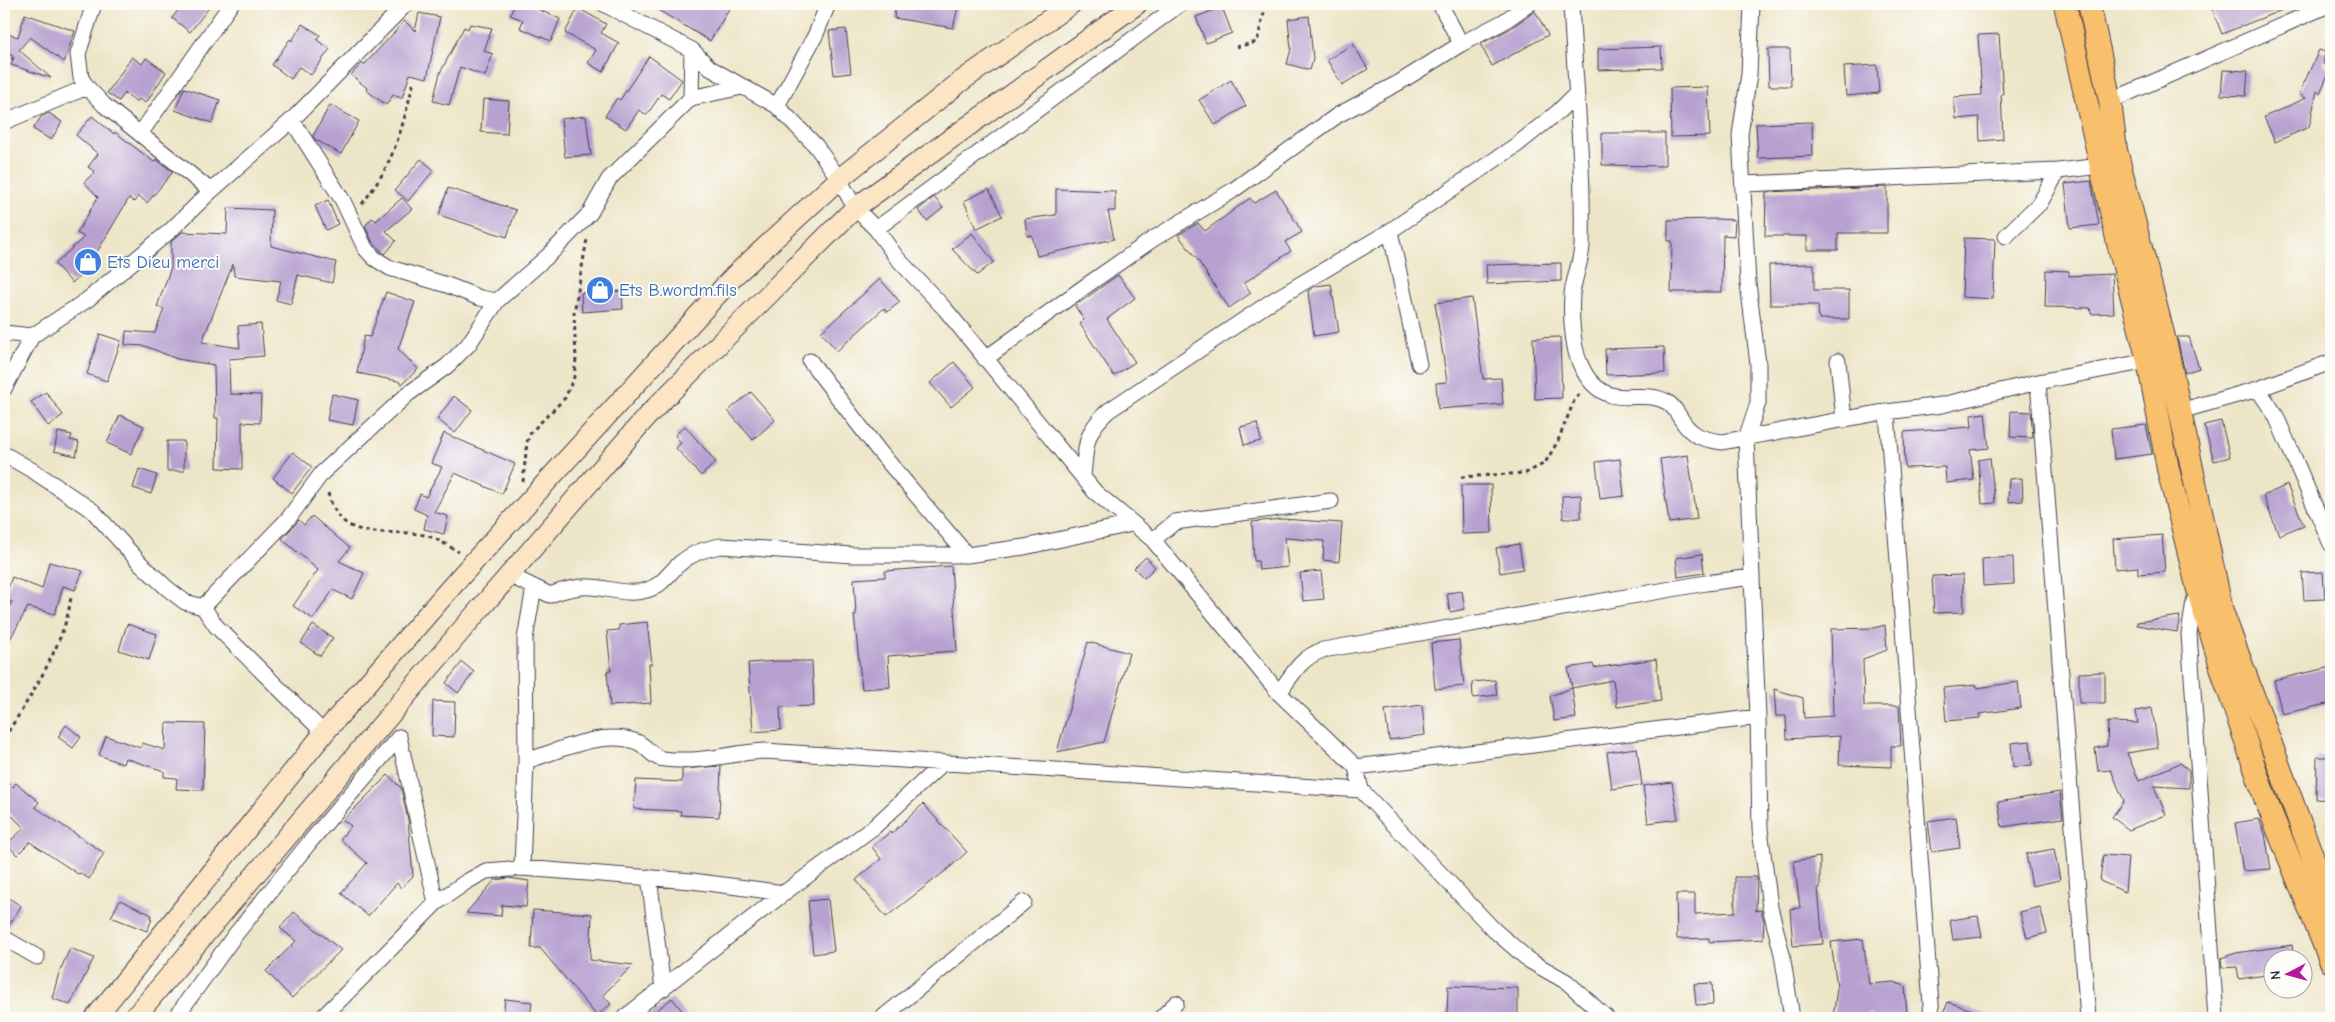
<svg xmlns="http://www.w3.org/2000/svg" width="2335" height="1022" viewBox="0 0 2335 1022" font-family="'Comic Neue',sans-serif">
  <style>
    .building { fill: #b7a1d0 }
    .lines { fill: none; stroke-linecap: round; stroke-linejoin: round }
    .street-casing { stroke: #403f50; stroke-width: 17 }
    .secondary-casing { stroke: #403f50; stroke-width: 22 }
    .primary-casing { stroke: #403f50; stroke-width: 24 }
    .path { stroke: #403f50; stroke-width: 3; stroke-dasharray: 4 4; stroke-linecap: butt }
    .street { stroke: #fff; stroke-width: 15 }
    .secondary { stroke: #fce5c4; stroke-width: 20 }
    .primary { stroke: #f8bf6c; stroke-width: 22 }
    .labels { text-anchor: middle; stroke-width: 4; stroke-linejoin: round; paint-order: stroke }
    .shop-label { font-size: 18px; fill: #366cbe; stroke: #fdfcf7; text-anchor: start }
  </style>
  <rect width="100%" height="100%" fill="#fdfcf7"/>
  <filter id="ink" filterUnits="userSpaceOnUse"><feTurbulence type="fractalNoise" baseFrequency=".02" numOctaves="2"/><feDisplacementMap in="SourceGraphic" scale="10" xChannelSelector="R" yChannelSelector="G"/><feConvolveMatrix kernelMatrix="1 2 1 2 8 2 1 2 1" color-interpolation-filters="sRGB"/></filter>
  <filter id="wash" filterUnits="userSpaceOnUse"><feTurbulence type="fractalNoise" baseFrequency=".0096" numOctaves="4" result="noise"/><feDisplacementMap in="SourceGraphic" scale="20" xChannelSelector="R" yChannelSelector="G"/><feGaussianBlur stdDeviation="1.12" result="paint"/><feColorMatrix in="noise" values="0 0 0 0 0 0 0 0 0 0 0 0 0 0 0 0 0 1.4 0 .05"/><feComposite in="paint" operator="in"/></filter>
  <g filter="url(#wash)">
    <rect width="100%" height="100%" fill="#ede5c7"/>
    <g id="blocks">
      <!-- building -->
      <path class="building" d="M183,4H212L190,32L172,18Z
        M515,4H526L560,19L551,41L520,28L523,20L510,15Z
        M648,4H732L710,41Z
        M896,4H945L958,7L953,28L894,18Z
        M2210,4H2297L2222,34Z
        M1222,7L1232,33L1206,43L1196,17Z
        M578,8L606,24L601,33L619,43L603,72L588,63L596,50L565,33Z
        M1535,11L1548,35L1492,66L1480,44L1508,30Z
        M419,13L440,17L427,78L410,74L402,98L393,95L386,105L366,90L367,88L351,75L362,63L364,65L405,21L415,31Z
        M25,14L75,31L64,62L30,37L19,50L51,78L11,65L14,57L12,60V55L4,53V33L18,37Z
        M1309,16L1313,59L1310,70L1287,64L1291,49L1288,19Z
        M302,24L320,35L317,40L330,49L311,75L299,67L291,79L272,65L290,39L292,41Z
        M470,24L492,28L484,51L493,54L485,76L460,67L449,105L433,101L440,73L464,27L468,29Z
        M846,29L851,73L834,75L829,31Z
        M1999,34L2003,94H2001L2003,139L1980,141L1979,117L1956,119L1954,97L1982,95L1978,35Z
        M1353,44L1368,69L1342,85L1327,60Z
        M1661,47L1662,68L1598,70V49Z
        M1768,49H1790L1791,86H1769Z
        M2319,50L2325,52L2323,64L2331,68L2320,93L2317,91L2309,127L2275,142L2264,117L2306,98L2299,94Z
        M649,56L682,80L669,99L661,94L647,115L639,110L626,129L605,116L617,98L620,100Z
        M132,57L142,64L146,58L166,72L146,103L139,99L137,102L125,93L119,101L107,93Z
        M1877,65L1879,93L1846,96L1844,67Z
        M2223,70L2248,71L2246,96L2221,95Z
        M1231,80L1246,106L1215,125L1199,100Z
        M1708,87L1710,136L1671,137L1670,88Z
        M184,88L220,100L212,123L175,110Z
        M483,99L509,101L507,134L481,132Z
        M330,105L359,121L341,154L316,140L313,136Z
        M49,113L62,122L51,140L33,129L41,117Z
        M92,116L114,134L115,132L154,162L156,159L173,172L147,203L139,196L134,202L129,198L94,257L97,260L72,283L55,264L84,237L77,233L98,197L84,182L95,172L88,167L98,154L76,135Z
        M586,116L591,155L565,157L561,119Z
        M1812,122L1813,156L1758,158L1756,124Z
        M1602,133H1665V166L1602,165Z
        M421,159L434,170L408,201L395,190Z
        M2091,181L2099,225L2070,228L2065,184Z
        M1887,187V233H1838V250H1807V236H1765L1766,192Z
        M448,188L516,210L507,237L439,215Z
        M989,189L1002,216L976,229L964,201Z
        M1056,189L1115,191V211H1108L1114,239L1037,256L1032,235L1027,236L1025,219L1056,215Z
        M1276,190L1302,232L1285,242L1291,251L1244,283L1251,293L1229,308L1197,259L1178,235L1198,223L1205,231L1250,198L1254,203Z
        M934,197L943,208L927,221L918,210Z
        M402,198L412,209L386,231L396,241L385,254L373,243L365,226L372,218L376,221Z
        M328,200L338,224L326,230L315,206Z
        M228,208L272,210L271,246L336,262L332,283L298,275L291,304L276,300L281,281L234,276L233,264L228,276L202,342L240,348L238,326L261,324L264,356L229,359L230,394L261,395L260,423L242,422V469L217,468L218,418H215L214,365L177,359L145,346L125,345L126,331L155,333L164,309L157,307L171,267V242L182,232L227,234Z
        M1717,219L1735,220L1734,236L1723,235L1722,292H1671L1672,241H1668V220Z
        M972,233L994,262L977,275L952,249Z
        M1964,238L1995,239L1993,299L1962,297Z
        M1561,263V281L1487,284L1486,265Z
        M1814,264V290H1849V319H1819L1818,305H1770L1769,265Z
        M2046,270L2069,271V276L2112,274L2114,313L2091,314L2090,308L2045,307Z
        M1118,275L1135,298L1107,319L1135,362L1114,376L1080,324L1084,320L1075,306Z
        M880,279L900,302L887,312L884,308L837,351L821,332Z
        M1331,284L1339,332L1314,336L1308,291L1316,286Z
        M622,291L623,309L582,312L581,293Z
        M386,292L415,302L398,349L418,369L402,384L398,381L357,373L364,336L370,337Z
        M1472,298L1483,379L1501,378L1503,404L1438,409L1436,383L1447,382L1435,303Z
        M100,334L121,341L107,381L87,374Z
        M1560,337L1562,398L1535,399L1533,338Z
        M2177,337H2189L2199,368L2185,373Z
        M1664,347L1665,373L1606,375L1605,349Z
        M954,362L975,387L951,407L930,383Z
        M46,392L63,415L48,426L31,402Z
        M751,392L775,420L753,440L728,411Z
        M332,394L358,400L353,425L327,420Z
        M454,396L472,410L455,433L437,419Z
        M2011,411L2031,412L2033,438L2010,437Z
        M1985,413L1989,448L1970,450L1974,480L1946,483L1945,467L1905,468L1904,432L1972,427L1971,415Z
        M120,415L144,426L131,454L107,443Z
        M2221,421L2230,457L2214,461L2204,425Z
        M1257,423L1261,441L1244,445L1240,427Z
        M2146,425L2152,454L2114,459L2111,429Z
        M685,426L716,462L701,476L676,448L681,443L675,435Z
        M58,432L72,435L70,440L79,442L76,456L54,451Z
        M444,433L515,464L502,494L455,473L434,512L448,516L444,534L424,529L427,515L414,509L420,494L426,497L442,467L431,463Z
        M167,441H184V471H167Z
        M293,452L312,467L292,493L273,478Z
        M1688,455L1697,519L1669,523L1660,459Z
        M1990,458L1995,503L1982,504L1978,460Z
        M1620,459L1624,496L1600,499L1596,462Z
        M139,469L157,475L151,494L133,488Z
        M2022,478L2023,501L2008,502L2009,479Z
        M1461,485H1491L1492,533L1462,534Z
        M2287,485L2304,525L2279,535L2263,496Z
        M1581,495V518L1563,519L1562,496Z
        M312,516L350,548L339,561L364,573L352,599L333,590L313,619L293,606L318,570L282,539L299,520L304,525Z
        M1282,519L1342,523L1339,562L1323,560L1324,541L1285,538L1288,567L1259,570L1258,561H1254L1252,522Z
        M2162,535L2165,572L2138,574V567L2115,569L2113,539Z
        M1519,544L1523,569L1500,573L1496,548Z
        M1702,554L1704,573L1678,577L1676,558Z
        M1146,557L1155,567L1144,578L1134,568Z
        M2013,557L2014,584L1983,586L1982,559Z
        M49,562L83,571L75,590L63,586L55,614L28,607L4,650V616L12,602L4,599L12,577L42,589Z
        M951,566L957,651L888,656L890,687L862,689L854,615H856L854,579L885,577V571Z
        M1321,571L1324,599L1303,601L1300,573Z
        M2323,572L2325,599L2304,600L2302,573Z
        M1963,575L1964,612L1934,613L1932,576Z
        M1462,591L1465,609L1450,612L1447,593Z
        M2180,616L2177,632L2137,625V622Z
        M647,622L652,664H649L651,703L610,706L607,671H611L607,631L619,630V625Z
        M127,624L157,634L149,660L119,650Z
        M313,625L333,638L320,656L301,643Z
        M1885,625L1887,650L1863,659L1864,706H1899L1901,746H1891V767L1839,765L1840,736L1787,739L1786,716H1776L1774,689L1803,698L1804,718L1833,716L1831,629L1874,628Z
        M1459,640L1464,686L1435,689L1431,643Z
        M1088,642L1129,653L1104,742L1057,752Z
        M1656,659L1661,701L1617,707L1613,680L1572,688L1568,668L1593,664L1594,668Z
        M777,661H812L814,706L780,707L781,730L753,732L748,663Z
        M462,662L474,672L458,693L446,683Z
        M2331,667V703L2282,714L2274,680Z
        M2105,672V703H2079V673Z
        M1495,680L1497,695L1473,698L1472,682Z
        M2018,682L2021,708L1979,714L1980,718L1946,721L1943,688L1976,685L1977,688Z
        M1572,688L1576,718L1554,721L1550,696Z
        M433,701L455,702L454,737L432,736Z
        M1422,705L1425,735L1389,740L1385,710Z
        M2152,708L2158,748L2127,753L2139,781L2180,763L2189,770V788L2154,786L2166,815L2129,830L2112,817L2124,801L2111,770L2098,771L2095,748L2107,746L2108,722L2138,723L2136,711Z
        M166,723L205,724L203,790L176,789L177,778L164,777V771L125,758L123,764L99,755L106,736L141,748L142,743L165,750Z
        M66,725L81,737L73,748L58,737Z
        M2030,741L2032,765L2013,767L2011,743Z
        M1637,748L1642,785L1612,789L1607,752Z
        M2317,757H2331V800L2316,799Z
        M721,766L719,817L680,815L681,811L634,809L636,780L682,782V769Z
        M388,775L401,788L408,820L413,876L401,888L397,883L368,916L341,893L367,863L340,839L351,826L343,820Z
        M4,778L13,787L16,783L39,802L35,807L104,853L89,879L80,873L78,874L30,842L17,855L7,844L24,828L4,808Z
        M1672,782L1678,819L1648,823L1643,786Z
        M2060,792L2063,818L2002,827L1998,802Z
        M923,804L967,852L948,869L886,917L856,880L881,859L872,847L890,832L891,834Z
        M1956,817L1960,848L1932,852L1928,821Z
        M2259,819L2265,834L2271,869L2243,871L2235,823Z
        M2054,849L2060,880L2032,886L2026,854Z
        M2103,855L2128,857L2125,892L2100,881Z
        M1820,857V888H1818L1823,944L1793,946L1790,909L1800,908L1794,861Z
        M1735,877H1757L1756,911L1761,910L1764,921L1763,939L1709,942V938L1677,939L1676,894H1695V914L1735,912Z
        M509,878L529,881L526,907L502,905L501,916L466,913L495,880Z
        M4,895L21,906L7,929H4Z
        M828,899L834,951L813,954L808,901Z
        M120,900L152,915L150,918L152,919L147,931L111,917Z
        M2040,907L2047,933L2027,938L2020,912Z
        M533,910L592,914L590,960L633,965L603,995L611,1004L597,1016L540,948H531Z
        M294,912L341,950L292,998L266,971L296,941L280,928Z
        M1978,916L1982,937L1953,940L1950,920Z
        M1863,939L1869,984L1894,982L1905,986L1907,1018H1871V1014L1848,1018H1833L1837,988L1831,942Z
        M2292,945L2294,960H2272V974L2239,979L2237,967L2222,968L2221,958L2236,953Z
        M70,948L94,958L70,1005L52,998L59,973Z
        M1712,983L1713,1004L1696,1005L1694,984Z
        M1448,986L1518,988V1018H1447Z
        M672,998L688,1018H647Z
        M505,999L532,1002L530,1018H503Z
        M1948,1002L1990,1016L1989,1018H1942Z"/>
    </g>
  </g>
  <g filter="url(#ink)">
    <use href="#blocks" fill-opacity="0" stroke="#403f50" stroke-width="1"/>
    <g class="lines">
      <defs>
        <path id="street" d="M94,4L78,54L81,78L87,87L104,105L211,191
          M604,4L692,50L710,68L777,106L816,146L839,179L855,208L876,229L897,258L945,309L1095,492L1153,540L1279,693L1356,767L1361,790L1494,930L1530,961L1567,982L1607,1018
          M1440,4L1461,44
          M1571,4C1575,84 1584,165 1582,246C1581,262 1574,278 1572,294C1571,309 1572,331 1575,347C1577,359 1584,375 1593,384C1616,408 1642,388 1667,402C1674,406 1677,413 1681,419C1692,437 1703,439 1722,442L1878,413L1942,405L2038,382L2148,361
          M1752,4L1749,74L1740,135L1748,283L1758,364V403L1746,439L1758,717L1760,829L1770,907L1782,954L1792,1018
          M691,98L742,87
          M2110,101L2331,4
          M777,106L816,34L828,4
          M292,120L343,201L365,248L374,258L390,268L447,285L480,298L497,301
          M4,122L87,87
          M140,134L231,4
          M1744,184L2058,171L2101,166
          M876,229L1180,4
          M1390,231L1419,364
          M2006,236L2040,203L2058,171
          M4,333L32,336
          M985,359L1080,290L1153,239L1232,191L1338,115L1400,82L1461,44L1503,22L1529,4
          M810,361L879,451L967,555
          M1838,361L1844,420
          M2038,382L2088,1018
          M4,389L32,336L87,300L171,230L211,191L292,120L406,4
          M2258,389L2276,416L2331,544
          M2180,411L2258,389L2331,362
          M1887,413L1932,1018
          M4,454L35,472L93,511L141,564L168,589L185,602L203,607L216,626L324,733
          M1083,477C1086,446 1084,433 1108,411L1272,301L1390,231L1518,144L1559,111L1576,94
          M1153,540L1175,522L1331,501
          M509,575L550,595C563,590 576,586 591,587C609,588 629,596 647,590C662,586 669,573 679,564C692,553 704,549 721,546L853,555H967L1024,547L1132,524
          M2199,594L2194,601L2189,634L2216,1018
          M203,607L288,519L322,473L408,394L447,366L468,345L497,301L549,255L590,213L609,179L691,98L692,50
          M1279,693C1292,675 1301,657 1323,650L1706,583L1752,577
          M399,737L436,903
          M526,761C559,751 602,729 637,742C645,745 651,755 659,758C665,760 675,760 681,760C710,761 736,752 765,751L1361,790
          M1356,767L1758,717
          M522,868L526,761L525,639L534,587
          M649,877L663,989
          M4,938L37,957
          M175,1018L235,935L309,843L399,737
          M322,1018L436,903L466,882L486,871L522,868L692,881L784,893
          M624,1018L784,893L874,827L943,763
          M882,1018L1024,902
          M1161,1018L1176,1003"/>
        <path id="secondary" d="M95,1018L324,733L460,577L734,276L839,179L960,82L1071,4
          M134,1018L466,625L649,414L855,208L1137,4"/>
        <path id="primary" d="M2065,4L2117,239L2148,361L2168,469L2199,594L2225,680L2265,798L2331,962
          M2089,4L2110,101L2116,150L2167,349L2222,611L2331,907"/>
      </defs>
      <!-- street casing -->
      <use href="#street" class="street-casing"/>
      <!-- secondary casing -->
      <use href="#secondary" class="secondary-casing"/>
      <!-- primary casing -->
      <use href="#primary" class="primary-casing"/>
      <!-- path -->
      <path class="path" d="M1236,47L1257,42L1266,4
        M362,204C395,162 401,131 414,81
        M1461,477L1526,473L1545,463L1558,441L1574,401L1581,392
        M523,482L527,442L531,432L565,398L574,377L576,359L574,313L587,239
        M328,493C342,546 383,527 424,535C437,538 448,546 459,552
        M4,738C28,701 68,639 71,595"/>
      <!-- street -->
      <use href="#street" class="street"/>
      <!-- secondary -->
      <use href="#secondary" class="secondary"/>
      <!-- primary -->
      <use href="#primary" class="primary"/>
    </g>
  </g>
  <!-- icons -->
  <defs>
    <symbol id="shop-disc" viewBox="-11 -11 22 22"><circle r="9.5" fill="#3f7fe0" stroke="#fdfcf7"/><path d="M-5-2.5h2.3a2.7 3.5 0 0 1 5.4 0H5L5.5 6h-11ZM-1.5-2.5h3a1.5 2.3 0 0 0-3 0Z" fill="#fff"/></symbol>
  </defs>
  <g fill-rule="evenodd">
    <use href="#shop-disc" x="72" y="246" width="32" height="32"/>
    <use href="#shop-disc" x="584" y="274" width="32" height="32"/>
  </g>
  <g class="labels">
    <!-- shop labels -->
    <g class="shop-label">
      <text x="107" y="268">Ets Dieu merci</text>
      <text x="619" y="296">Ets B.wordm.fils</text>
    </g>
  </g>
  <!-- margin -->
  <rect width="2335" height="1022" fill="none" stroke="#fdfcf7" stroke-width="20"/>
  <!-- north arrow -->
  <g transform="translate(2288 974) rotate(264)"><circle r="24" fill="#fdfcf7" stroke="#a5a5ac"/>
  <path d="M0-4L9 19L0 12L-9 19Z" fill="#b5179e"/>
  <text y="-8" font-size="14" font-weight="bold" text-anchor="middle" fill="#22223b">N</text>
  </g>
</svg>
